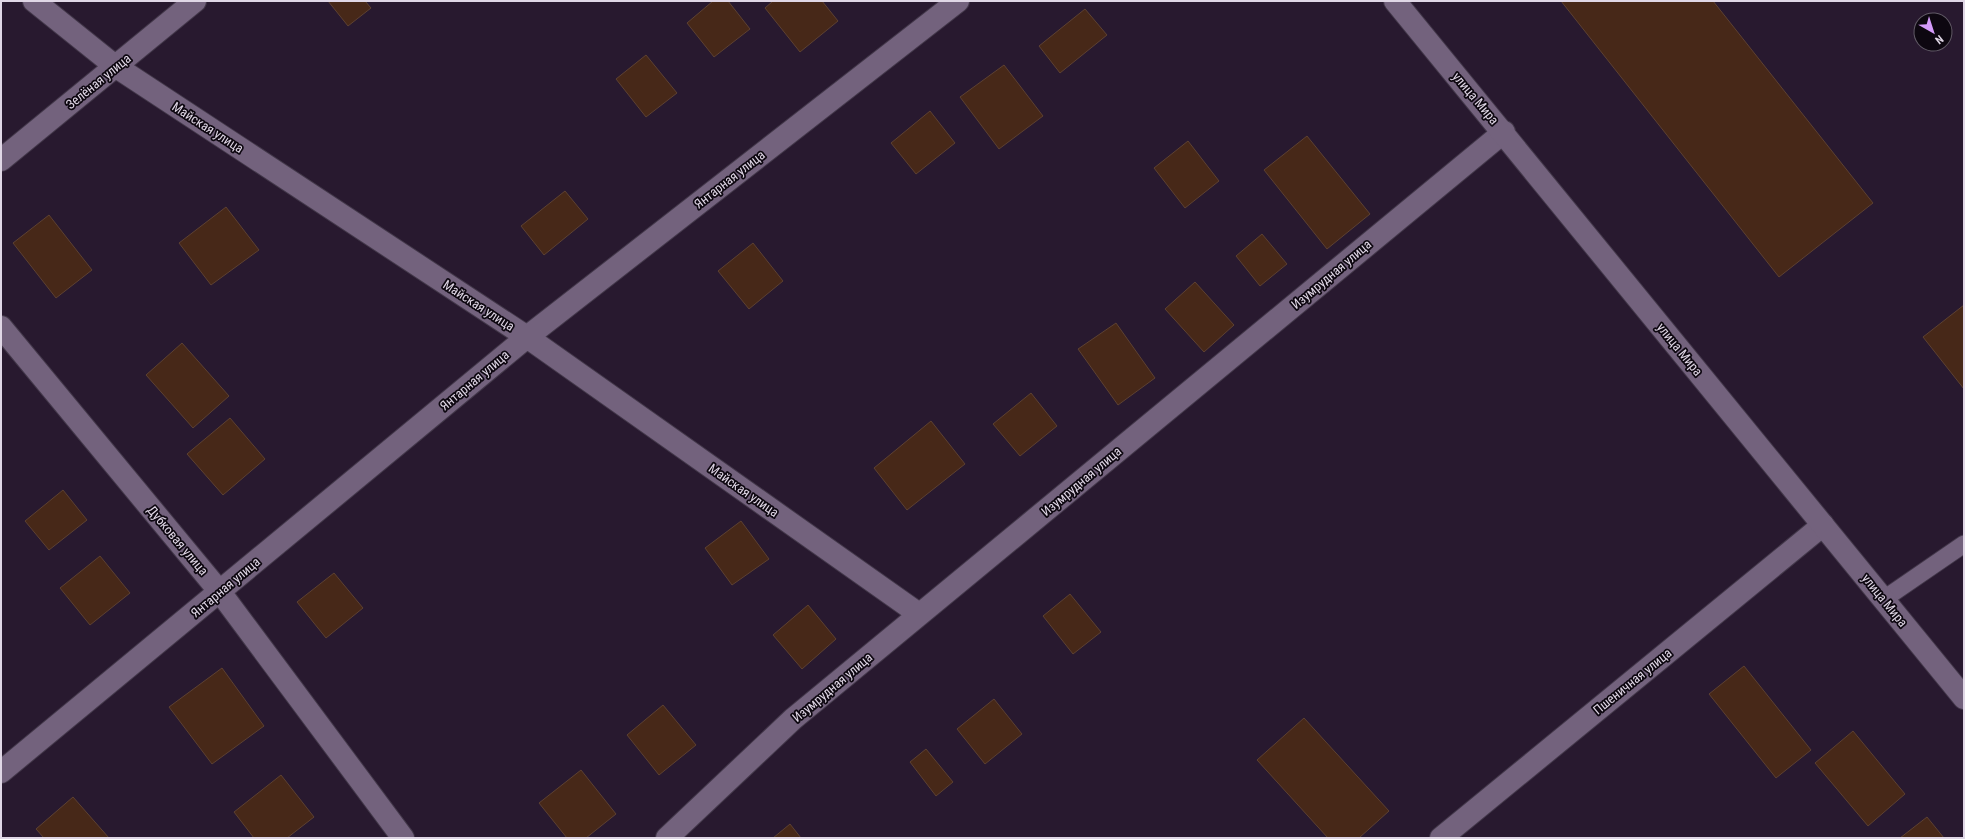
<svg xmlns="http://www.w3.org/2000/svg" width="1965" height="839" viewBox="0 0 1965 839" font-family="'Roboto Condensed',sans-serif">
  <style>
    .building { fill: #472818; stroke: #5d4132 }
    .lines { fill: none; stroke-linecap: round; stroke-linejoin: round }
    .service-casing { stroke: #423749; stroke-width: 19 }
    .minor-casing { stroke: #423749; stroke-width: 24 }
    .secondary-casing { stroke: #423749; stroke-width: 24 }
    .service { stroke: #73627d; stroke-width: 17 }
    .minor { stroke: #73627d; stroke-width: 22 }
    .secondary { stroke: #73627d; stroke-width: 22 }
    .labels { text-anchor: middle; stroke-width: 3.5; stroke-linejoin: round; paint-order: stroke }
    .street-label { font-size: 13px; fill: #e0d7e6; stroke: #0d0710 }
  </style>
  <rect width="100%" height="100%" fill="#28192f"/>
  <!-- building -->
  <path class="building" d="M328,1H365L371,8L348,26Z
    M713,1H728L750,29L714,57L687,23Z
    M773,1H822L838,21L800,52L765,8Z
    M1561,1H1713L1873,203L1779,277Z
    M1085,9L1107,35L1060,73L1039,46Z
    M646,55L677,93L646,117L616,79Z
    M1004,65L1043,116L999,149L960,97Z
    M930,111L955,143L916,174L891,143Z
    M1307,136L1370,214L1327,249L1264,170Z
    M1188,141L1219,181L1185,208L1154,168Z
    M565,191L588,219L544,255L521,226Z
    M226,207L259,250L211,285L179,243Z
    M49,215L92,270L56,298L13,243Z
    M1262,234L1287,264L1260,286L1236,256Z
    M753,243L783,281L749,309L718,271Z
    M1195,282L1234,325L1204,352L1165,309Z
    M1964,305V389L1923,337Z
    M1116,323L1155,378L1118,405L1078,349Z
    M182,343L229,396L193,428L146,375Z
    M1031,393L1057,426L1020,456L993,424Z
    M230,418L265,459L223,495L187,454Z
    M931,421L965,464L907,510L874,468Z
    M63,490L87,520L49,550L25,521Z
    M741,521L769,559L732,585L705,548Z
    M100,556L130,593L90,625L60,588Z
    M334,573L363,608L326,638L297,602Z
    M1070,594L1101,632L1073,654L1043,616Z
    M808,605L836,639L802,669L773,635Z
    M1744,666L1811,750L1776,778L1709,694Z
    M222,668L264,726L212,764L169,707Z
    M994,699L1022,734L985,764L957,729Z
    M663,705L696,745L659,775L627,735Z
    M1304,718L1389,811L1359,838H1328L1257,760Z
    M1853,731L1905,794L1868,826L1815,763Z
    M926,749L953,782L936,796L910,762Z
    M581,770L616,814L586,838H567L539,803Z
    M281,775L314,817L287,838H254L234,812Z
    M73,797L109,838H44L36,829Z
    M1927,817L1944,838H1900Z
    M790,824L801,838H773Z"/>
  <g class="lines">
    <defs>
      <path id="service" d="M1884,599L1964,544"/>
      <path id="minor" d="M34,1L115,66L527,337L919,614
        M1,160L195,1
        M1,327L220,592L403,838
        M1,772L527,337L958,1
        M667,838L793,719L1504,132
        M1441,838L1823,525"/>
      <path id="secondary" d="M1395,1L1964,698"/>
    </defs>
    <!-- service casing -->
    <use href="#service" class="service-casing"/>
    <!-- minor casing -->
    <use href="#minor" class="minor-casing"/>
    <!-- secondary casing -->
    <use href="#secondary" class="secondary-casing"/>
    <!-- service -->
    <use href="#service" class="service"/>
    <!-- minor -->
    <use href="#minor" class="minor"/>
    <!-- secondary -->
    <use href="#secondary" class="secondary"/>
  </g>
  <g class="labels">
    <!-- street labels -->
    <g class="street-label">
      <text transform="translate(98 81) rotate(-39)" y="5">Зелёная улица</text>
      <text transform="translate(1476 98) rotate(50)" y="5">улица Мира</text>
      <text transform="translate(208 127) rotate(33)" y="5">Майская улица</text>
      <text transform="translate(729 179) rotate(-38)" y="5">Янтарная улица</text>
      <text transform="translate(1331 274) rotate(-40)" y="5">Изумрудная улица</text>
      <text transform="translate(479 305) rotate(33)" y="5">Майская улица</text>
      <text transform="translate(1680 349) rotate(51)" y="5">улица Мира</text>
      <text transform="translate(474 380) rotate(-40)" y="5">Янтарная улица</text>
      <text transform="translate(1081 481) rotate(-40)" y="5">Изумрудная улица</text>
      <text transform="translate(744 490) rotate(35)" y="5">Майская улица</text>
      <text transform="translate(178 540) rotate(50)" y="5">Дубковая улица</text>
      <text transform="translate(225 587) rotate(-40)" y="5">Янтарная улица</text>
      <text transform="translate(1885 600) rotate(51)" y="5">улица Мира</text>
      <text transform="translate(1632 681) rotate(-39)" y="5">Пшеничная улица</text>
      <text transform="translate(832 687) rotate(-40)" y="5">Изумрудная улица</text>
    </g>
  </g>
  <!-- border -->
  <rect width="1965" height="839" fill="none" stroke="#e0d7e6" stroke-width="4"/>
  <!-- north arrow -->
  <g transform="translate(1933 32) rotate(141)"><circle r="19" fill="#0d0710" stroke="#615a66"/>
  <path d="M0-3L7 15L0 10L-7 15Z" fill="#d59bfa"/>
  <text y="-6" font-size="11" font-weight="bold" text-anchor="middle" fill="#e0d7e6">N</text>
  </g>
</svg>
